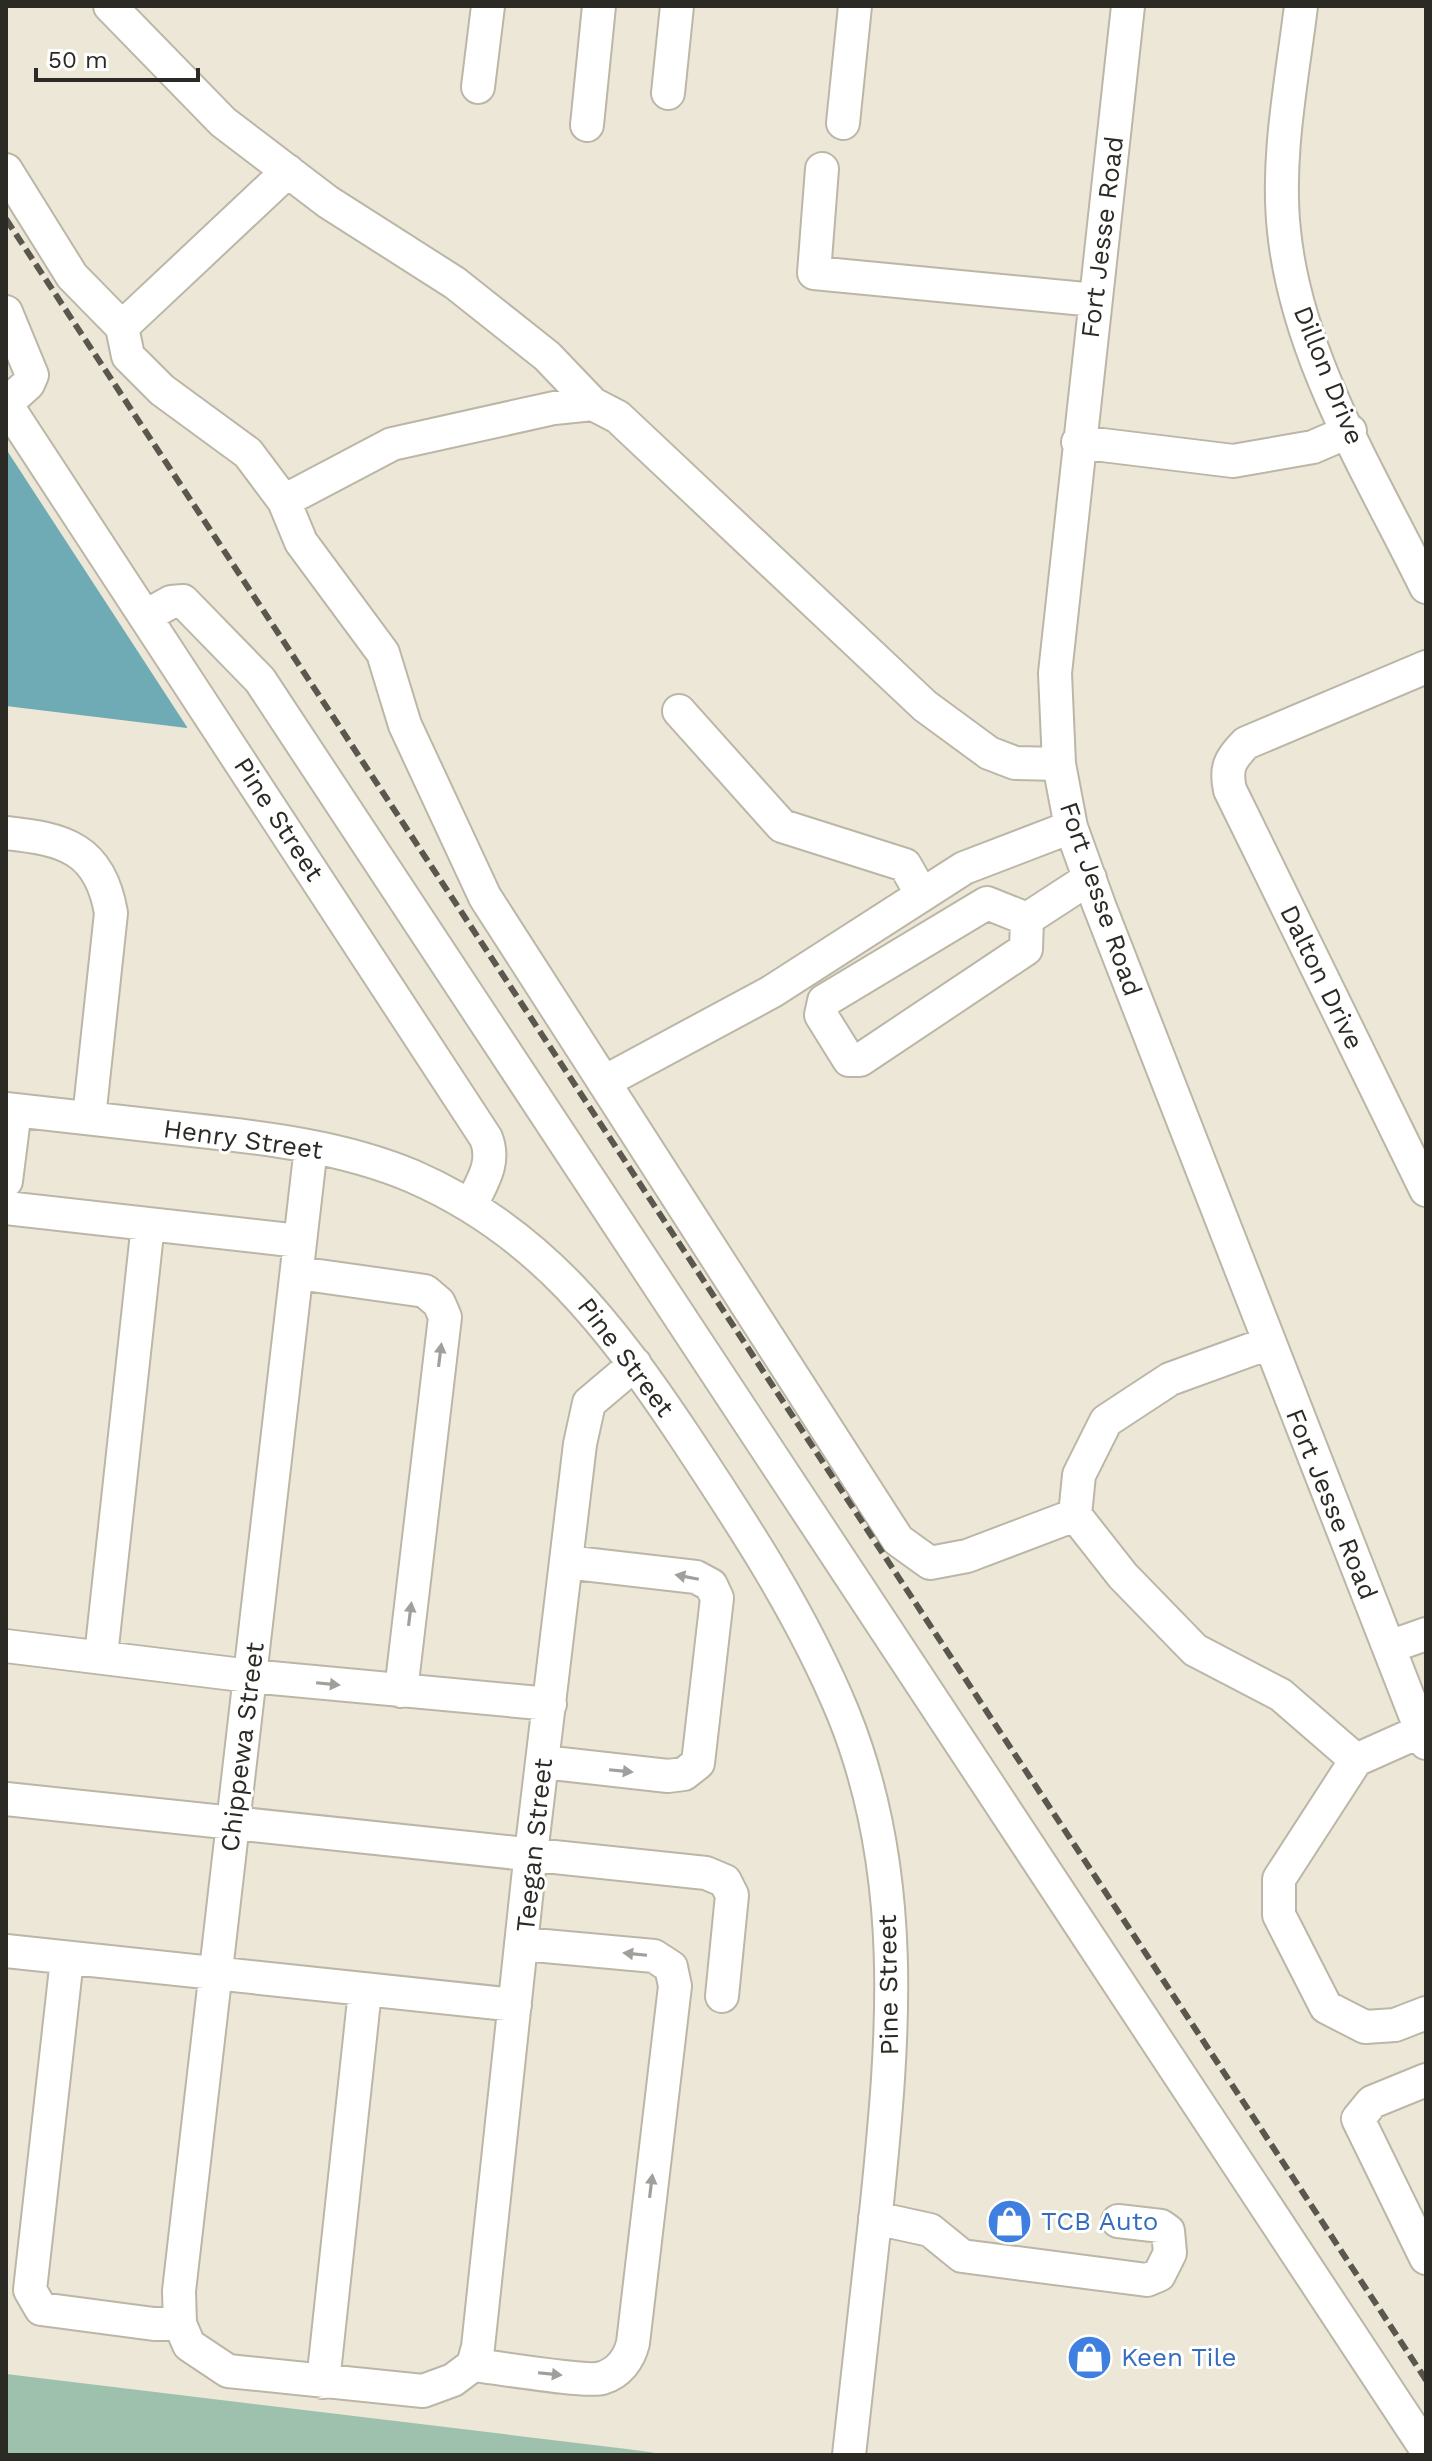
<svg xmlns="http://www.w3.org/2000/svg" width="1432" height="2461" viewBox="0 0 1432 2461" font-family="'Work Sans',sans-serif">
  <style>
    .green { fill: #9dc1ad }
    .water { fill: #6fabb4 }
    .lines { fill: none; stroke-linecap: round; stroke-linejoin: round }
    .minor-casing { stroke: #bbb6a6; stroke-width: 36 }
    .minor { stroke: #fff; stroke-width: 32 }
    .rail { stroke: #5a574e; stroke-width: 6; stroke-dasharray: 12 6; stroke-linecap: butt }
    .oneway { fill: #a09f9c }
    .labels { text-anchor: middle; stroke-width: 6; stroke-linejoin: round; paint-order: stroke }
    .street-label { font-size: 26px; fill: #2c2a24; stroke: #fff }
    .shop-label { font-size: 26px; fill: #366cbe; stroke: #fff; text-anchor: start }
  </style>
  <rect width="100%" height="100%" fill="#ece7d6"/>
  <!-- green -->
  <path class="green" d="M6,2374L627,2449L670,2455H6Z"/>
  <!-- water -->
  <path class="water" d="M6,449L187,727V728L6,706Z"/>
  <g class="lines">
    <defs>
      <path id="minor" d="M110,6L223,122L328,202L455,283L547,356L593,404
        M1128,6L1055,673L1059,764L1071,827L1099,905L1426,1743
        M1301,6C1292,80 1276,157 1284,231C1297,358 1371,475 1426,587
        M478,87L488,6
        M668,93L677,6
        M843,123L855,6
        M587,125L599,6
        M822,169L814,273L1095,300
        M6,170L72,276L122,327L128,356L162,390L248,453L284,501
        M6,312L32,375L28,384L6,404L486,1138C496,1163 482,1182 471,1205
        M122,327L288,171
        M1078,442L1233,461L1313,447L1350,431
        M146,616L171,602L183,601L260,680L1426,2449
        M1426,667L1246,743C1230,759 1225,768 1230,790L1426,1190
        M679,711L782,826L905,865L922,895
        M1059,764L1015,763L989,753L925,706L618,417L593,404L554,408L392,444L284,501L301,542L383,653L405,725L485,897L898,1540L930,1563L967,1556L1075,1515
        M6,833C64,839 100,848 111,913L89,1118
        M1027,919L987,903L824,1001L821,1015L849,1060H860L1026,949L1027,919L1090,878
        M604,1082L771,992L964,868L1071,827
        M6,1109C68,1116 130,1123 192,1130C266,1138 343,1147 412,1176C539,1231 610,1325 685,1437C744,1526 802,1614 843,1713C908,1873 894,2036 877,2203C868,2287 859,2371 849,2455
        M311,1147L179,2291L180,2324L189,2345L228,2371L423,2391L453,2380L473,2365L478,2347L528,1879L580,1444L589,1403L635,1364
        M6,1181L15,1110
        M6,1208L299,1241
        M298,1273L425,1291L439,1303L445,1317L401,1691
        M1269,1343L1170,1379L1106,1421L1079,1475L1075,1515L1123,1576L1195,1650L1281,1695L1356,1760
        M6,1646L250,1676L550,1704
        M1389,1647L1426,1634
        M101,1656L148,1224
        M1421,1731L1356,1760L1279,1879V1915L1326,2007L1365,2027L1395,2025L1426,2013
        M543,1762L668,1776L684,1774L698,1763L717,1598L711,1585L696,1577L566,1562
        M6,1799L706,1873L725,1881L732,1895L722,1996
        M6,1951L515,2005
        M67,1959L30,2290L41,2309L154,2324H180
        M1426,2080L1372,2102L1358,2119L1426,2258
        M875,2218L930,2230L962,2256L1147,2280L1159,2275L1170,2253L1168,2231L1161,2226L1118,2221
        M473,2365C495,2367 586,2383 602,2378C619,2373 629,2359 633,2343L675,1986L671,1967L654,1956L523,1944
        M323,2382L365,1991"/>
    </defs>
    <!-- minor casing -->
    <use href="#minor" class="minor-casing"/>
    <!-- minor -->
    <use href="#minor" class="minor"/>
    <!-- rail -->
    <path class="rail" d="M6,219L1426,2380"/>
  </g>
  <!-- one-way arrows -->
  <defs><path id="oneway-solid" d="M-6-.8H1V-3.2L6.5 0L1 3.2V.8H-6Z" transform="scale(2)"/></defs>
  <g class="oneway">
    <use href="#oneway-solid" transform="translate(440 1355) rotate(-83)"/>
    <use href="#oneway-solid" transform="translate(687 1577) rotate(-169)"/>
    <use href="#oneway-solid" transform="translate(410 1614) rotate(-83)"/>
    <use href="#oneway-solid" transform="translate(328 1684) rotate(6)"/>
    <use href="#oneway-solid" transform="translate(621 1771) rotate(6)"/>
    <use href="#oneway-solid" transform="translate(635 1954) rotate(-174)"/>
    <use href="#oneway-solid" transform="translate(651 2186) rotate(-83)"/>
    <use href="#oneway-solid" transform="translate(550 2374) rotate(6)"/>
  </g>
  <!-- icons -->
  <defs>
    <symbol id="shop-disc" viewBox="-11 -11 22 22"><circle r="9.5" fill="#3f7fe0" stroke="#fff"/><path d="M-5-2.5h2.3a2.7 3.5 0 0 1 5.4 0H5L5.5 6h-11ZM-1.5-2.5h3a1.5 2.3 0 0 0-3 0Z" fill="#fff"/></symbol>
  </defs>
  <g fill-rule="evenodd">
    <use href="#shop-disc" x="984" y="2196" width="51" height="51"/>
    <use href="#shop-disc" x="1064" y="2332" width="51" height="51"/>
  </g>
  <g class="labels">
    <!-- street labels -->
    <g class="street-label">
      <text transform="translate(1102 237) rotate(-83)" y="9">Fort Jesse Road</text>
      <text transform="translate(1329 375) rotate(68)" y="9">Dillon Drive</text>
      <text transform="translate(279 819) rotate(57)" y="9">Pine Street</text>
      <text transform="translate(1101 899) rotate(71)" y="9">Fort Jesse Road</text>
      <text transform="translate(1322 977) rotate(64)" y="9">Dalton Drive</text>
      <text transform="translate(243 1139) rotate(8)" y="9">Henry Street</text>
      <text transform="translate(626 1357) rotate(53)" y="9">Pine Street</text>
      <text transform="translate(1332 1504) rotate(68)" y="9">Fort Jesse Road</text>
      <text transform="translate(242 1747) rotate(-83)" y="9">Chippewa Street</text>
      <text transform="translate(534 1845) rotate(-84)" y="9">Teegan Street</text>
      <text transform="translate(888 1985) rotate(-91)" y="9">Pine Street</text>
    </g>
    <!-- shop labels -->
    <g class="shop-label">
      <text x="1041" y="2230">TCB Auto</text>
      <text x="1121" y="2366">Keen Tile</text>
    </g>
  </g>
  <!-- border -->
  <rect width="1432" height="2461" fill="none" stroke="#2c2a24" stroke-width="16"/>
  <!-- scale -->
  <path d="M36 68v12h162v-12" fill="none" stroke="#2c2a24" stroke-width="4"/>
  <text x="48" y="68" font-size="24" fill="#2c2a24" stroke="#ffffff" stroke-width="6" paint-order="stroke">50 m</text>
</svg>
